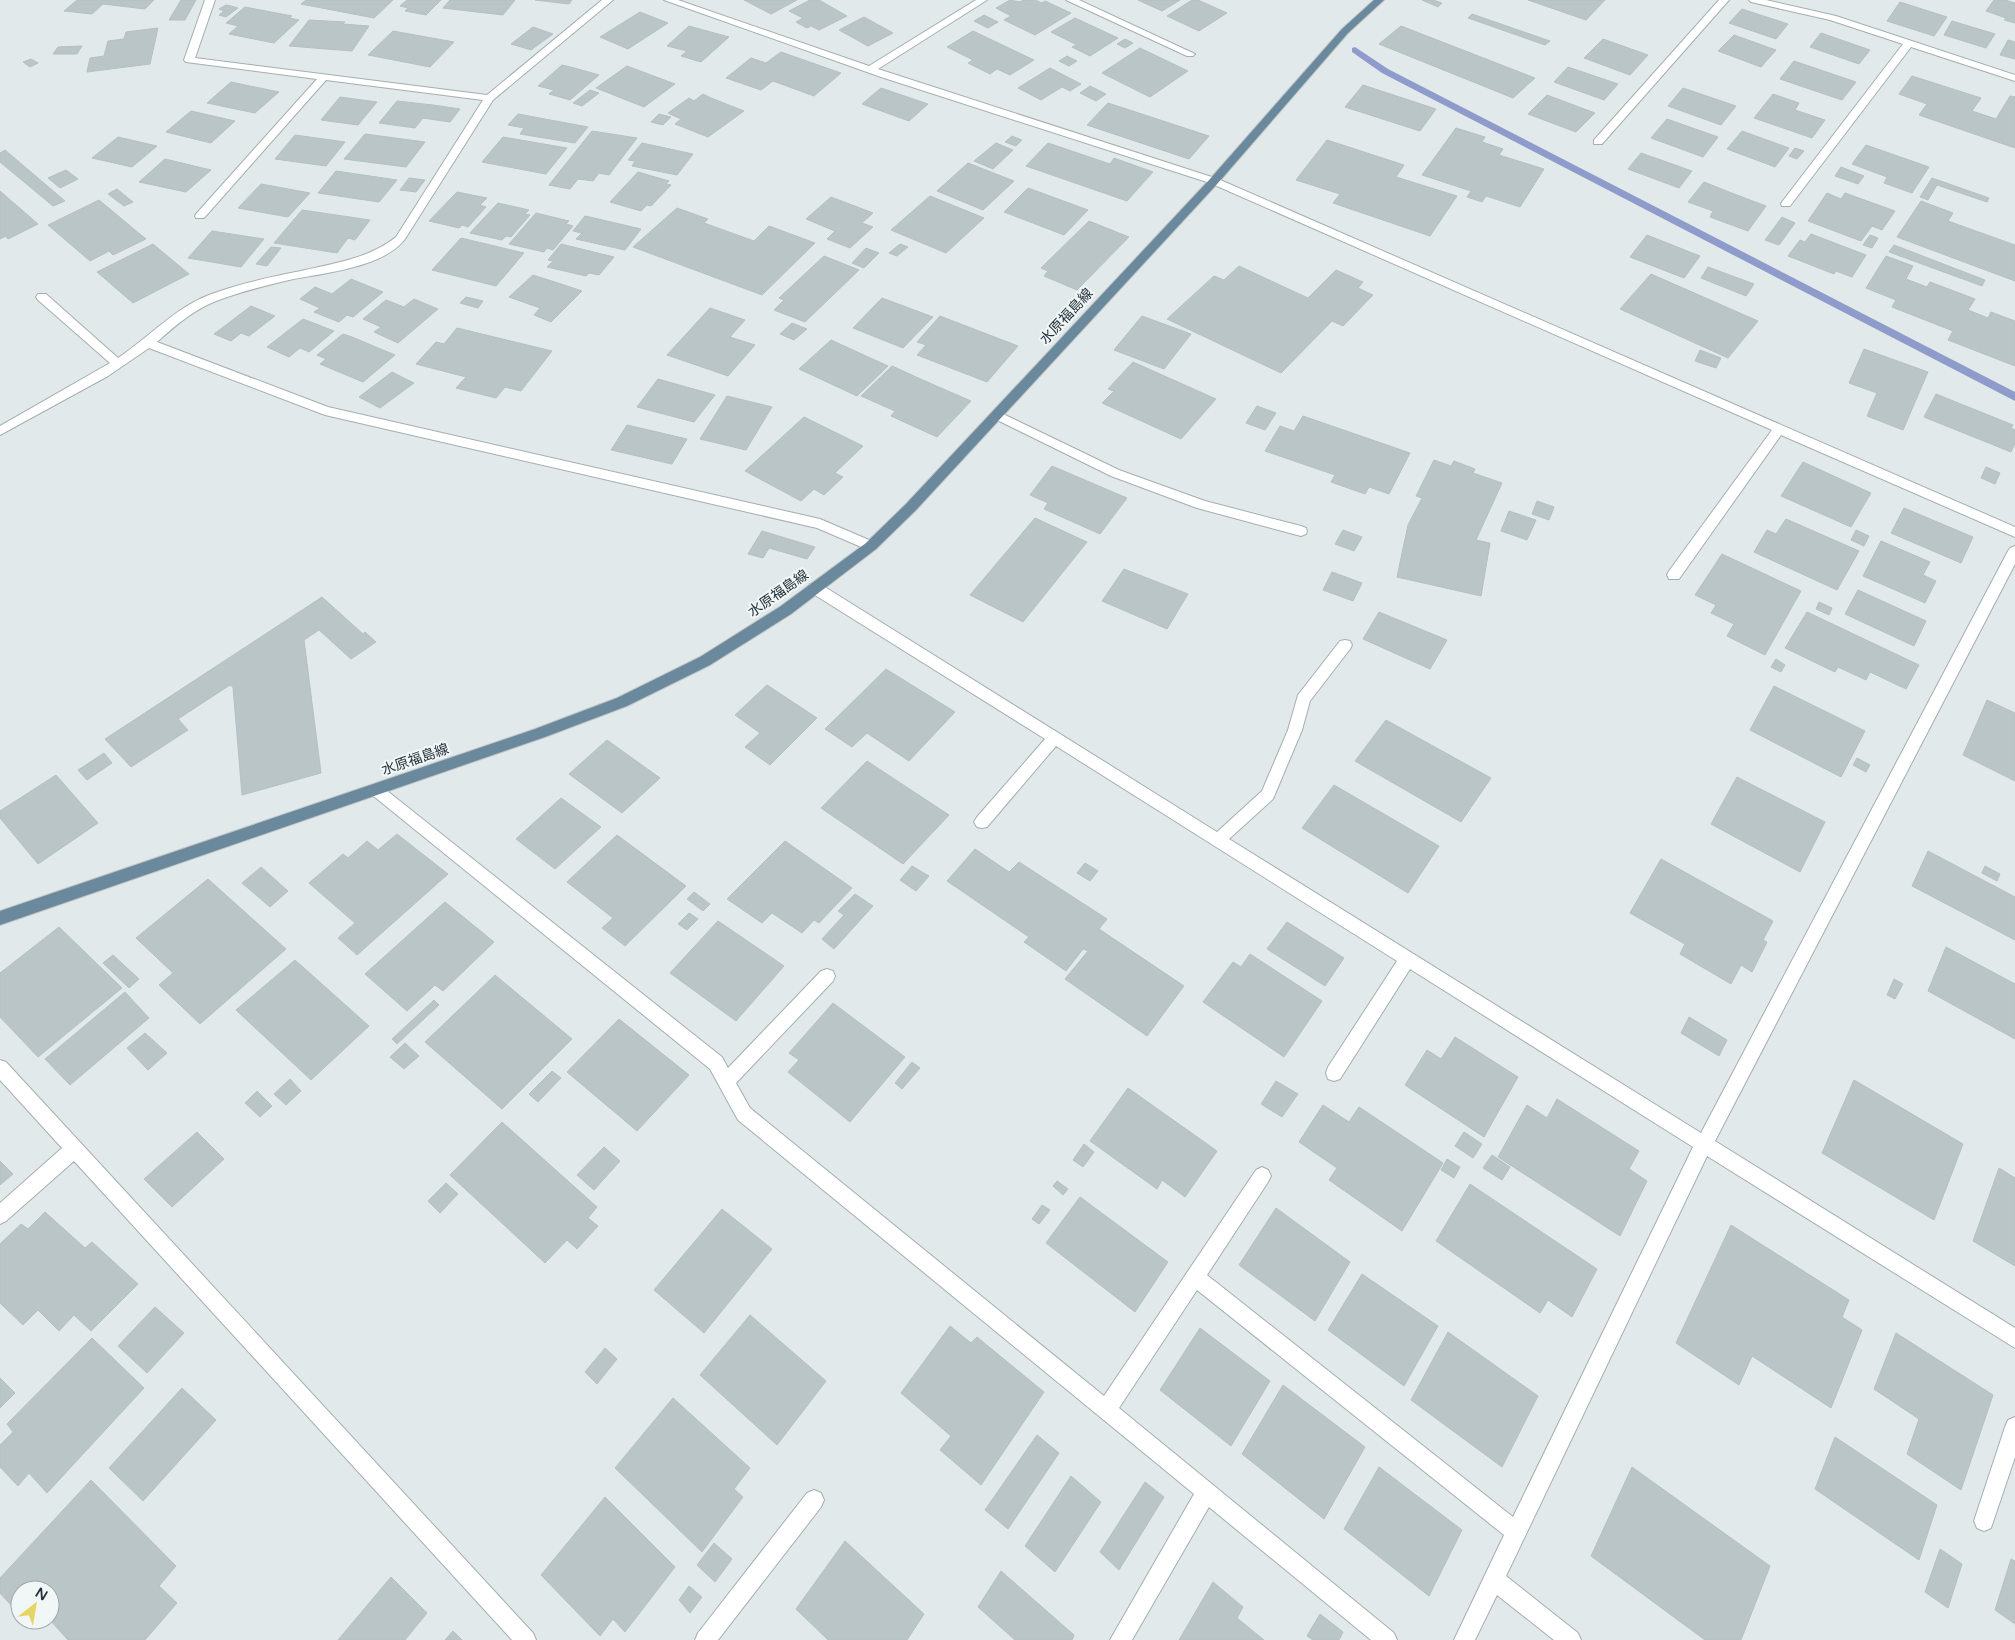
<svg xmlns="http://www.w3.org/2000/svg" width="2015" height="1640" viewBox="0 0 2015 1640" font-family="'Varela Round','Noto Sans JP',sans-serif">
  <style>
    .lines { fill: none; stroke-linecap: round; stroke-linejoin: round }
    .stream { fill: #8e9bcb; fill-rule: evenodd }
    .building { fill: #bac5c8; stroke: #b4c0c3 }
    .minor-casing { stroke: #a4aeb1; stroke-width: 2 }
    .major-casing { stroke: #c1c5c8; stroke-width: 2 }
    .minor { fill: #fff; fill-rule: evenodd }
    .major { fill: #6a899c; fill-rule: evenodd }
    .labels { text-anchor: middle; stroke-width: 4; stroke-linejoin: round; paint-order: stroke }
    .street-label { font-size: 14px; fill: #233139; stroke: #f1f6f7 }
  </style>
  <rect width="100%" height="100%" fill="#e1e9ea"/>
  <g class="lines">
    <!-- stream -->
    <path class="stream" d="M1355,47L1388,69L2015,392V401L1382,73L1352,52V48Z"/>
  </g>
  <!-- building -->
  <path class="building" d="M77,0H154L145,9L103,4L92,14L64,11Z
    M181,0H196L185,20H169Z
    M306,0H393L374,18L301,4Z
    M407,0H441L426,15L405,11L408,8L400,6Z
    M450,0H515L503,15L443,8Z
    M535,0H572L569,4Z
    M744,0H797L771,14Z
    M810,0H819L847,16L819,30L811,26L807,28L796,22L803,18L789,11Z
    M1010,0L1020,2L1023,0H1035L1042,3L1045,1L1071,13L1035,35L1004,20L1011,16L996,8Z
    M1138,0H1180L1162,11Z
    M1192,0H1198L1227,13L1199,31L1167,16Z
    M1422,0H1433L1442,3L1438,7Z
    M1528,0H1605L1586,20Z
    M1994,0H2005L2015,3V23L2004,20L2006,18L1986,11Z
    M1900,2L1947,17L1934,36L1887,21Z
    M226,5L231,6L238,8L226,17L219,15L224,11L219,9Z
    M245,7L292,16L289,18L299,20L274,43L229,34L238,26L226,23Z
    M1742,9L1788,24L1776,39L1729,23Z
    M640,12L668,23L628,49L600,37Z
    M1472,14L1550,41L1545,45L1468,18Z
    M984,15L998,22L988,28L974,21Z
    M864,17L893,33L868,46L839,30Z
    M1075,18L1118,38L1090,56L1072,47L1077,45L1051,32Z
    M309,20L345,22L343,24L369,26L352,51L289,46Z
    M1952,21L1995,34L1986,48L1944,35Z
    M689,26L729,37L701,62L681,56L687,51L667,46Z
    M1401,26L1535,78L1513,98L1379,44Z
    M533,27L553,34L531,50L511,44Z
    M158,28L150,64L87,72L90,58L104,56L108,41L124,39L126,32Z
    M393,31L454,42L430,67L368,55Z
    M973,31L1034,60L1010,75L997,69L990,74L968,63L973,60L947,47Z
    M1821,33L1870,50L1859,64L1810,47Z
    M1734,35L1776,50L1761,67L1718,51Z
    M1125,39L1133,43L1125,48L1117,44Z
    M1603,39L1648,55L1630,75L1584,58Z
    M2008,40L2015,42V59L2000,55Z
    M82,46L77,54H53L58,47Z
    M1140,48L1188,71L1150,97L1102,73Z
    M781,52L841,73L814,96L773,81L761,90L726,78L751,58L766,63Z
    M1067,56L1077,61L1069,66L1059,61Z
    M31,59L38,63L30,67L23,62Z
    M1794,61L1856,82L1842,100L1780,79Z
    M562,65L578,69L599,75L570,100L549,94L554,90L538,86Z
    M627,66L675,84L644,107L596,88Z
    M1568,67L1618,84L1604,100L1554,82Z
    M1050,68L1081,84L1070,91L1062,87L1041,100L1018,88Z
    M1912,76L1981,98L1972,111L1996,119L2010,96L2015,97V148L1919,115L1927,104L1899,94Z
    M231,82L279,92L255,113L207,103Z
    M1363,85L1436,109L1420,131L1345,107Z
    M1090,86L1106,94L1096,101L1080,93Z
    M881,88L928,104L909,121L862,104Z
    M1683,88L1736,106L1721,125L1668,106Z
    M590,90L599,93L582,106L573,103Z
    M703,94L711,98L744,111L708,137L675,124L681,119L668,113L689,98L694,101Z
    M1773,94L1799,103L1795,110L1825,120L1812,138L1754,118Z
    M1547,95L1595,113L1576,132L1528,114Z
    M340,97L377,102L358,125L321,120Z
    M397,101L433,105L460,109L450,122L423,118L415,128L379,123Z
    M1108,103L1209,136L1189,159L1087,125Z
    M191,111L235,121L211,143L166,132Z
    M518,114L588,127L575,143L520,134L524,128L508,125Z
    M659,114L671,117L663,125L651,122Z
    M1667,119L1718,137L1703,157L1651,138Z
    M1456,128L1485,137L1482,142L1503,149L1499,155L1544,169L1520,207L1486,196L1482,202L1467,197L1471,191L1422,175Z
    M592,131L637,138L609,175L599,173L593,181L578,179L570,189L549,185Z
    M1742,131L1789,148L1775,167L1727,149Z
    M365,134L425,142L406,167L344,159Z
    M295,135L345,142L326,166L275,159Z
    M1012,136L1022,140L1016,146L1005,142Z
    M118,137L157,146L132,167L92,158Z
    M503,137L567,148L546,174L482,162Z
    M1327,140L1404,165L1396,177L1457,196L1430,236L1333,203L1340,194L1296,180Z
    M642,143L693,154L677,175L632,166L635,161L628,160Z
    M996,143L1013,150L993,169L974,161Z
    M1048,143L1110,164L1114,158L1153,172L1127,201L1026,166Z
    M1866,145L1929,167L1912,193L1884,183L1887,177L1852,164Z
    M1795,148L1804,151L1797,159L1789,156Z
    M5,150L65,201L53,206L0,162V153Z
    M1641,153L1692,171L1679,188L1628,169Z
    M165,159L211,170L186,192L139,182Z
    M968,163L1014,181L983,210L937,191Z
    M1841,167L1864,176L1858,184L1835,176Z
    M66,170L78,179L60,188L48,178Z
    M336,171L397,180L379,202L318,193Z
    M638,172L669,181L666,184L671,185L651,206L647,205L641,211L610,202Z
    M409,178L425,180L416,192L400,190Z
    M1932,178L1989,198L1987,202L1937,185L1928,200L1920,197Z
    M1704,182L1729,192L1766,206L1748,231L1710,217L1713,211L1688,202Z
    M261,184L310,193L288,217L238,208Z
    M1028,188L1088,210L1064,235L1004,212Z
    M117,189L133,202L124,206L108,194Z
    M0,191L38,224L8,239L6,236L0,239Z
    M457,192L487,198L480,205L486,207L468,227L462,225L459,228L429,221Z
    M1827,193L1841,199L1845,193L1895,211L1882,230L1872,226L1861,241L1808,221Z
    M930,196L984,218L946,253L891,230Z
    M831,197L873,213L862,223L873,227L850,248L827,239L835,231L806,219Z
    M99,200L146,239L113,255L109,251L90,261L48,225Z
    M1921,201L1953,213L1948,221L2015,245V281L1897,237Z
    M498,203L529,210L525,214L530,215L511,237L506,236L502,240L470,233Z
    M677,208L708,219L704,223L754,241L769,226L815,243L762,295L633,247Z
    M302,210L370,220L355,240L348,238L337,253L274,243Z
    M536,213L569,221L566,224L573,226L553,250L547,248L544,252L509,244Z
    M585,216L594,218L641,229L625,250L576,239L582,233L573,231Z
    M1782,217L1795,223L1779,245L1765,240Z
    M1089,221L1129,237L1077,290L1044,276L1048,271L1041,268Z
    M212,231L264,239L241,267L188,258Z
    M1811,234L1866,255L1852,277L1836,271L1834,274L1788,256L1800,240L1805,242Z
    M1647,235L1700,256L1684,278L1630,257Z
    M1870,235L1878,238L1872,248L1863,245Z
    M461,238L524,253L496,286L432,270Z
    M153,244L189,274L133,303L97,272Z
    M561,244L614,257L599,275L589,273L586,276L547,267L553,261L548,260Z
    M900,244L908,247L897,256L889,253Z
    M1894,245L1985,280L1982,286L1889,252Z
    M271,247L281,248L267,266L256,264Z
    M866,248L879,253L864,268L852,263Z
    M824,256L859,270L805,322L774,310L784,300L779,298Z
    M1886,256L1913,266L1906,279L1927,287L1930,282L1975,299L1968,310L1988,318L1991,312L2015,321V366L1948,340L1953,331L1892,307L1896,300L1866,288Z
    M1239,266L1308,298L1336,270L1363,282L1358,288L1373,295L1343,326L1332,321L1281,373L1167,319L1214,276L1224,280Z
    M1708,267L1754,284L1746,296L1701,278Z
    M1651,274L1758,321L1728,358L1620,309Z
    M533,275L564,285L582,291L551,322L534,315L540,308L509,297Z
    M351,279L383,292L353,317L347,315L339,322L314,312L320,308L300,299L315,287L332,294Z
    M466,297L483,301L478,308L460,303Z
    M882,298L933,317L903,348L853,328Z
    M414,299L438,309L398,343L374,332L381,327L363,319L386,300L404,307Z
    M251,306L275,316L249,336L241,333L231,341L214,334Z
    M710,308L745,320L730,337L755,345L728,376L667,355Z
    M940,316L1018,346L987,382L917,355L926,345L917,342Z
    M1142,316L1191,334L1164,369L1114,350Z
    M303,319L334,331L309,352L300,348L289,357L267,347Z
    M792,323L807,329L794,340L780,334Z
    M457,328L552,351L521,391L505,387L496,398L456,388L466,377L416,364L436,342L444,344Z
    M343,334L352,337L395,355L363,382L320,364L326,359L317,355Z
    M831,340L888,366L857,396L799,369Z
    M1864,349L1928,372L1903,430L1867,416L1877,393L1849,383Z
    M1700,350L1721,358L1716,368L1695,361Z
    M1133,362L1216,399L1181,439L1102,403L1114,391L1108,389Z
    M892,366L925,381L971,401L937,437L891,416L895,411L861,396Z
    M392,372L414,383L380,408L359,397Z
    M658,379L715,395L694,422L637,407Z
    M1936,394L2013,425L2011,428L2015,430V443L2011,452L1924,417Z
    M727,396L772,407L746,450L700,439Z
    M1257,406L1276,413L1265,430L1246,423Z
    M1303,416L1410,453L1389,494L1369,487L1365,494L1331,482L1335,475L1265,451L1280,426L1294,431Z
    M804,417L863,446L835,473L843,477L824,495L814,489L801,501L745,471Z
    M627,425L687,439L672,464L611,450Z
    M1434,460L1451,466L1454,461L1475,469L1473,473L1502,483L1476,540L1490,543L1481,596L1397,577L1408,525L1422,498L1416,496Z
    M1803,462L1871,493L1851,527L1781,496Z
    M1052,466L1127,498L1100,534L1044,509L1048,503L1030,495Z
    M1986,467L2000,473L1995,484L1981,478Z
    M1537,501L1554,507L1549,520L1532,514Z
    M1904,508L1973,537L1961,563L1891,533Z
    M1509,511L1536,520L1527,540L1501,531Z
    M1035,518L1087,542L1023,622L970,595Z
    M1786,519L1859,551L1837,590L1754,552L1767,530L1776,534Z
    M1343,530L1362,537L1354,551L1335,544Z
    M1856,530L1869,536L1864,546L1851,540Z
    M762,531L815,547L807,559L769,548L763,558L748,554Z
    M1881,541L1930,562L1923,575L1936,581L1925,603L1863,576Z
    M1722,554L1801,591L1765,655L1727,636L1734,624L1711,613L1716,605L1695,595Z
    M1124,569L1188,594L1167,629L1102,601Z
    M1332,572L1362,583L1353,601L1323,590Z
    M1858,590L1926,621L1914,646L1845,614Z
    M322,597L363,634L365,632L376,642L351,659L319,630L304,640L321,773L242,795L233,687L230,685L178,719L188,730L131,767L105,739Z
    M1819,602L1832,608L1829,615L1816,609Z
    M1379,612L1447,640L1430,669L1363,639Z
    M1807,612L1919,665L1906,689L1870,672L1866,680L1838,667L1835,672L1785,648Z
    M1776,659L1785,665L1781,672L1771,667Z
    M886,669L955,712L909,761L867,733L852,747L825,729Z
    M767,685L817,718L770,765L745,747L760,733L735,715Z
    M1774,686L1865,731L1841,777L1750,730Z
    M1987,700L2015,713V781L1963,755Z
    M1386,720L1491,778L1461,822L1355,761Z
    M607,740L660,778L622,813L569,774Z
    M104,753L112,763L87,780L78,770Z
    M1857,758L1870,765L1866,772L1853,765Z
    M867,761L949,815L903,864L821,808Z
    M56,775L98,823L38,864L0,818V811Z
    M1737,777L1825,822L1800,872L1711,824Z
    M1334,785L1439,846L1408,893L1302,828Z
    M561,798L601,827L555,869L516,839Z
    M397,834L448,874L357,955L338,938L355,923L309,883L343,854L348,858L367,841L378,850Z
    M617,835L686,886L625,946L602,928L613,918L567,882Z
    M785,841L852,888L819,923L814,920L802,933L772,913L762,923L727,899Z
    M975,849L1009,872L1019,862L1107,919L1099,929L1184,986L1147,1036L1065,979L1088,951L1083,949L1066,971L1024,942L1029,937L947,881Z
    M1928,851L2015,897V940L1912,886Z
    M1661,859L1773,921L1763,940L1767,942L1752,972L1741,965L1731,984L1680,954L1685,944L1630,913Z
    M1085,863L1098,871L1090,881L1077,873Z
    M912,866L929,876L916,891L900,880Z
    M1985,866L2000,874L1997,881L1982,873Z
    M261,867L288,891L270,907L242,883Z
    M208,879L286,949L200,1024L159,985L173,973L136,938Z
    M694,892L710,904L703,911L687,899Z
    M855,894L873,906L834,949L822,939L844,915L838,911Z
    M445,902L494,942L443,991L435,985L407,1011L365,974Z
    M689,913L698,919L687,930L678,924Z
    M718,921L784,966L736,1021L670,973Z
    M1287,922L1344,958L1325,986L1267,949Z
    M59,927L122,988L38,1057L0,1017V973Z
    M1946,947L2015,984V1039L1928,991Z
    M1250,954L1322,1001L1284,1057L1203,1002L1233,962L1241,967Z
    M113,955L139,979L129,988L103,963Z
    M295,960L369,1026L311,1080L236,1010Z
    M495,975L572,1039L502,1109L425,1042Z
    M1894,979L1903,984L1895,999L1887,995Z
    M125,992L149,1018L70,1085L45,1059Z
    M434,1000L439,1005L397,1044L392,1039Z
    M833,1003L905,1057L850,1122L788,1072L799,1060L789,1053Z
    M1689,1017L1727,1040L1719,1056L1681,1033Z
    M619,1019L689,1075L637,1131L567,1072Z
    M145,1033L167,1053L148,1070L127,1048Z
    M1455,1037L1518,1077L1484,1137L1405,1085L1427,1050L1441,1059Z
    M405,1043L419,1056L404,1069L390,1057Z
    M912,1062L920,1068L902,1089L895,1083Z
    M552,1071L561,1078L538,1102L529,1094Z
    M290,1079L301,1091L286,1105L274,1094Z
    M1854,1080L1963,1144L1934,1220L1822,1153Z
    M1276,1081L1298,1094L1282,1117L1261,1104Z
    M1128,1088L1217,1151L1185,1197L1162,1180L1157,1189L1090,1141Z
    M257,1091L272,1106L260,1117L245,1103Z
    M1557,1099L1639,1151L1629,1169L1647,1181L1620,1236L1498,1157L1527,1105L1547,1118Z
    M1323,1105L1349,1122L1359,1107L1443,1163L1402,1231L1329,1180L1337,1168L1299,1142Z
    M502,1122L597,1207L588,1218L598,1226L577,1249L567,1240L545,1263L450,1175Z
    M197,1132L224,1159L172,1207L144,1179Z
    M1464,1132L1482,1144L1473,1158L1455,1146Z
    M1084,1144L1094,1152L1083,1167L1073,1160Z
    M604,1147L620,1161L594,1190L577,1175Z
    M1492,1155L1510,1167L1502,1180L1483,1168Z
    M1447,1159L1460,1167L1454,1178L1441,1170Z
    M0,1161L13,1174L0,1185Z
    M1999,1168L2015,1178V1266L1973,1241Z
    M1057,1181L1068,1189L1063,1195L1053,1186Z
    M446,1183L458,1194L440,1213L428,1201Z
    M1470,1184L1597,1269L1572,1317L1548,1300L1540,1313L1436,1241Z
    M1080,1197L1168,1262L1135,1312L1046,1243Z
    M1042,1205L1050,1210L1039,1224L1032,1219Z
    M1276,1208L1350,1262L1315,1321L1239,1265Z
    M722,1209L772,1249L704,1333L654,1290Z
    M45,1212L85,1248L92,1242L138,1284L91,1331L74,1315L59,1331L38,1310L23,1325L0,1303V1244L21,1224L28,1229Z
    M1731,1225L1849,1300L1842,1317L1862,1330L1831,1408L1752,1356L1739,1385L1676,1343Z
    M1362,1274L1438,1326L1404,1386L1328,1330Z
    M155,1307L184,1333L147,1373L118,1346Z
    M750,1315L826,1381L777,1445L700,1375Z
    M950,1326L971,1343L977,1337L1044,1392L981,1485L940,1450L951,1436L901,1393Z
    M1200,1328L1270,1381L1231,1446L1160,1390Z
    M1448,1332L1538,1396L1502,1467L1411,1400Z
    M1896,1333L1993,1395L1961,1490L1907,1454L1919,1419L1874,1389Z
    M92,1338L144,1388L47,1493L29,1473L18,1486L0,1467V1445L13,1432L7,1424Z
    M605,1348L617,1359L597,1384L585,1372Z
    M0,1378L15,1393L0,1408Z
    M1283,1385L1365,1447L1324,1519L1242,1454Z
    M182,1388L216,1420L143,1501L109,1468Z
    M673,1398L750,1468L734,1489L743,1497L702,1552L615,1468Z
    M1037,1435L1059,1453L1008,1529L985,1510Z
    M1835,1437L1937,1505L1919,1560L1815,1489Z
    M1379,1467L1462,1530L1429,1596L1344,1529Z
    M1632,1467L1770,1566L1741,1640H1705L1591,1556Z
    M1071,1476L1101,1502L1055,1572L1025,1546Z
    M91,1480L176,1566L159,1586L177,1603L145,1640H68L50,1620V1590H20V1615L0,1593V1578Z
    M1145,1482L1164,1497L1119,1570L1100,1552Z
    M605,1497L675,1567L625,1632L613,1619L600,1636L541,1575Z
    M845,1541L924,1614L907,1640H828L796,1609Z
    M714,1543L732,1559L715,1582L697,1565Z
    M1940,1549L1962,1564L1948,1608L1925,1592Z
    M2011,1559L2015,1561V1624L1995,1610Z
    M1001,1571L1074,1635L1072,1640H1015L978,1607Z
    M391,1577L427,1613L405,1640H338Z
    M1213,1582L1243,1607L1237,1618L1264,1640H1179Z
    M689,1586L702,1597L690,1613L679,1600Z
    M1320,1614L1343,1632L1339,1640H1313L1307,1636Z
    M25,1620H41L33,1629Z
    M453,1631L462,1640H445Z"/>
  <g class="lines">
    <defs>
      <path id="minor" d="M205,0H215L195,58L487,95L602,0H613L493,100L405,239C383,268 323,273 289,280C264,286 239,292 216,301C193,310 175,326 157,342L328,407L820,519L876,543L878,546L876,549H866L817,528L325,415L149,348L108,376L0,435V426L110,363L38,300L36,297L38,294H46L118,358C148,338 175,308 209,295C238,284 270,277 301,271C335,263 368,259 396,237L483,100L326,80L204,218H196L195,216L196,214L317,79L186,62L184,60Z
        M664,0H678L869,66L976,0H987L878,69L1218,179L2015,527V537L1781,435L1679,579H1669L1667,575L1669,571L1772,430L1210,183L881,77Z
        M1066,0H1079L1195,54L1193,56H1187Z
        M1719,0H1729L1602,144H1594V140Z
        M1749,0H1766L1836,16L2015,75V81L1911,47L1790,206H1782L1781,204L1782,202L1903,44L1830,20L1751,2Z
        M997,411L1119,470L1205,501L1301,526L1306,528L1307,531L1306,534L1301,536L1197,508L1111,476L993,418L991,415Z
        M2015,546V564L1715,1141L2015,1328V1348L1707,1156L1506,1576L1578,1633L1581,1640H1554L1497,1595L1475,1640H1454L1504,1535L1197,1290L1119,1408L1394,1633L1397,1640H1371L1209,1507L1132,1640H1110L1194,1494L738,1120L710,1069L371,794L369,790L371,786L376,784L381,786L722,1057L728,1068L821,971L827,969L833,971L835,976L833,981L736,1083L750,1108L1104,1396L1256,1170L1262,1167L1268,1170L1271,1176L1268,1182L1207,1275L1513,1517L1693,1147L1410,969L1340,1079L1334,1081L1328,1079L1326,1073L1328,1067L1397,961L1056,746L987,827L982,828L977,827L974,822L977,817L1045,739L810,592L808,588L810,584H820L1217,832L1262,791L1288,730L1298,695L1340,641L1345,640L1350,641L1352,645L1350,649L1310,701L1302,730L1273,799L1229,839L1701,1133L2008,551L2010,548Z
        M0,1060L6,1062L533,1633L536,1640H512L74,1161L6,1221L0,1224V1203L62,1148L0,1080Z
        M2015,1417V1457L1991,1528L1984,1531L1977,1528L1974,1521L2005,1427L2008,1420Z
        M814,1490L821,1493L824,1500L821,1507L718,1640H695L698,1633L807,1493Z"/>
      <path id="major" d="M1374,0H1384L1348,33L1218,183L916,510L876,549L791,614L710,665L627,706L545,737L0,925V911L535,729L617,698L700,657L781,606L866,543L906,504L1210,179L1342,29Z"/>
    </defs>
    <!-- minor casing -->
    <use href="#minor" class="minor-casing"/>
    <!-- major casing -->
    <use href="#major" class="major-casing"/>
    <!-- minor -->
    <use href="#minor" class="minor"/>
    <!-- major -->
    <use href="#major" class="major"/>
  </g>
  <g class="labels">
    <!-- street labels -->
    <g class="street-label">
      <text transform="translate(1066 316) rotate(-47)" y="5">水原福島線</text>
      <text transform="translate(778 593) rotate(-35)" y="5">水原福島線</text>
      <text transform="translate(415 759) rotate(-19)" y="5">水原福島線</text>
    </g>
  </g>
  <!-- north arrow -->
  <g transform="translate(35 1605) rotate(31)"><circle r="24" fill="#f1f6f7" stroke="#9fa7ab"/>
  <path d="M0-4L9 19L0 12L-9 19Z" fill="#e5d564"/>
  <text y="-8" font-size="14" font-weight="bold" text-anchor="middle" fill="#233139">N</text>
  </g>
</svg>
